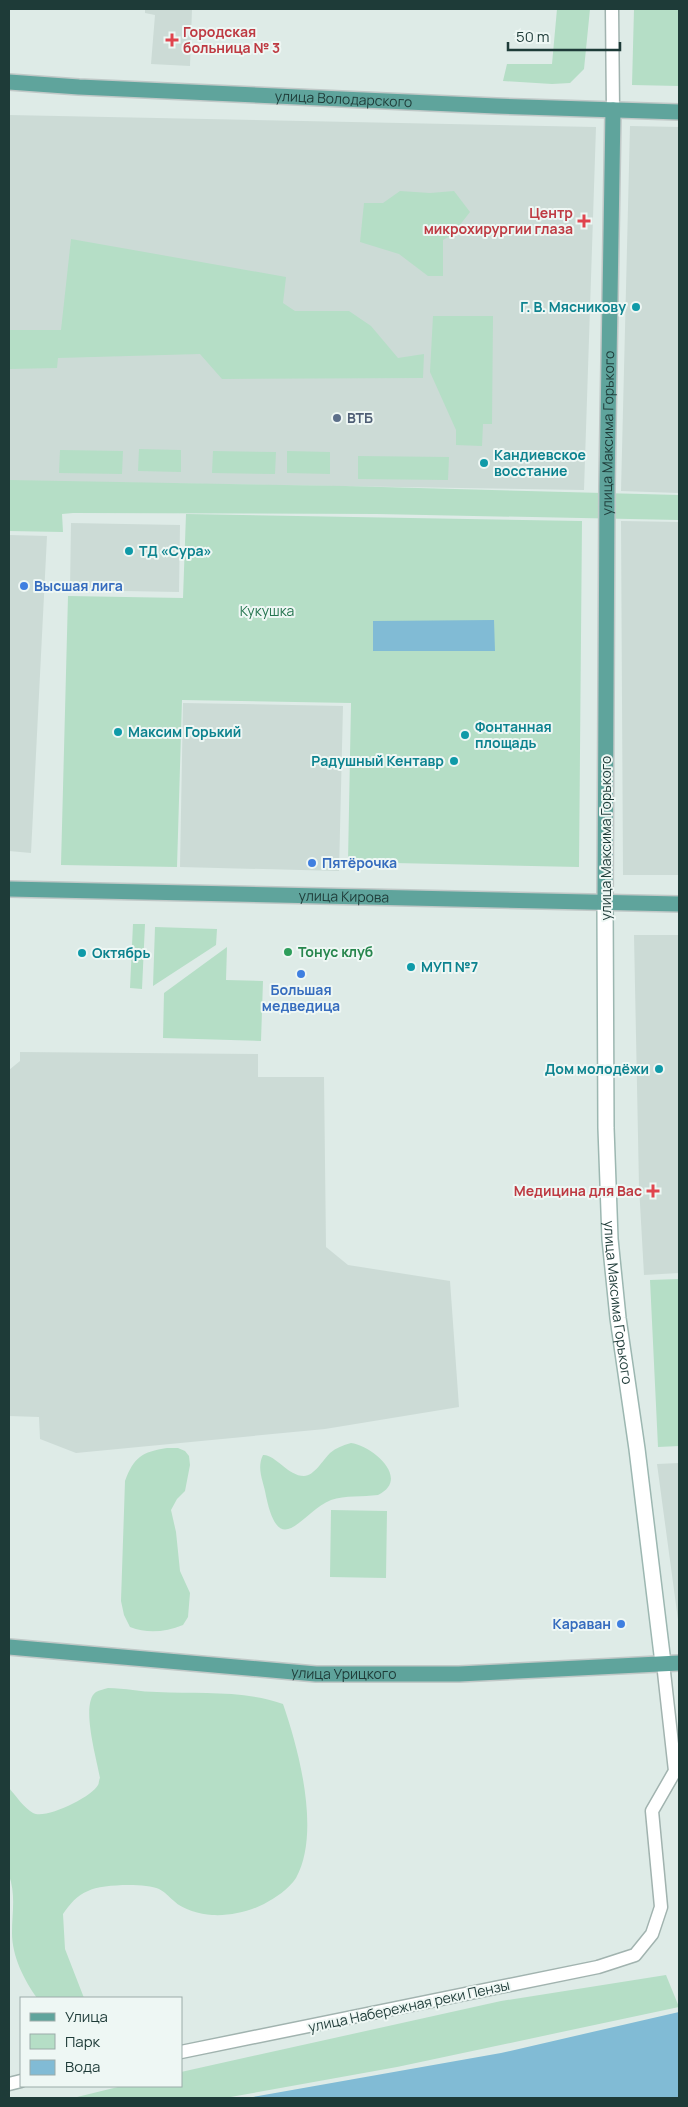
<svg xmlns="http://www.w3.org/2000/svg" width="688" height="2107" viewBox="0 0 688 2107" font-family="Manrope,sans-serif">
  <style>
    .built { fill: #ccdbd6 }
    .green { fill: #b5dec6 }
    .water { fill: #81bbd5 }
    .lines { fill: none; stroke-linecap: round; stroke-linejoin: round }
    .street-casing { stroke: #a1b3af; stroke-width: 15 }
    .secondary-casing { stroke: #9cb7b1; stroke-width: 18 }
    .primary-casing { stroke: #c0c8c7; stroke-width: 18 }
    .street { stroke: #fff; stroke-width: 12 }
    .secondary { stroke: #fff; stroke-width: 15 }
    .primary { stroke: #5fa49c; stroke-width: 15 }
    .health-dot { fill: #e0444e; stroke: #eef7f4; stroke-width: 2 }
    .culture-dot { fill: #0f9aa8; stroke: #eef7f4; stroke-width: 2 }
    .service-dot { fill: #5c6f8a; stroke: #eef7f4; stroke-width: 2 }
    .shop-dot { fill: #3f7fe0; stroke: #eef7f4; stroke-width: 2 }
    .leisure-dot { fill: #2e9e5b; stroke: #eef7f4; stroke-width: 2 }
    .labels { text-anchor: middle; stroke-width: 4; stroke-linejoin: round; paint-order: stroke }
    .health-label { font-size: 14px; font-weight: bold; fill: #be3a42; stroke: #eef7f4; text-anchor: end }
    .street-label { font-size: 14px; fill: #1e3b38; stroke: #eef7f4 }
    .culture-label { font-size: 14px; font-weight: bold; fill: #0d838f; stroke: #eef7f4; text-anchor: start }
    .service-label { font-size: 14px; font-weight: bold; fill: #4e5e75; stroke: #eef7f4; text-anchor: start }
    .shop-label { font-size: 14px; font-weight: bold; fill: #366cbe; stroke: #eef7f4; text-anchor: start }
    .park-label { font-size: 14px; fill: #267550; stroke: #eef7f4 }
    .leisure-label { font-size: 14px; font-weight: bold; fill: #27864d; stroke: #eef7f4; text-anchor: start }
  </style>
  <rect width="100%" height="100%" fill="#deebe7"/>
  <!-- built -->
  <path class="built" d="M145,9H192L190,66L151,64L155,15L145,13Z
    M9,115L596,127L584,490L9,481Z
    M630,126L679,127V493L621,491Z
    M621,521L679,522V875H623Z
    M71,523L180,525L179,592L70,590Z
    M9,535L47,536L31,853L9,851Z
    M183,703L343,706L339,871L180,867Z
    M634,935H679V1273L644,1275L639,1186Z
    M20,1052L258,1054V1077H324L326,1247L348,1265L450,1281L459,1407L325,1429L76,1453L40,1439L39,1417L9,1416V1070L20,1061Z
    M679,1463V1627L657,1464Z"/>
  <!-- green -->
  <path class="green" d="M557,9H590L584,69L570,83L552,84L503,81L507,64H552Z
    M634,9H679V86L632,85Z
    M400,191L430,193L454,191L470,212L452,235L443,240V276H428L399,254L360,242L364,203H383Z
    M71,239L286,277L283,303L295,311H349L371,326L398,358L424,354L423,378L222,379L200,354L58,358L57,368L9,369V330H61Z
    M433,316H493L492,424H483L482,446L456,445V430L430,372Z
    M139,449L181,450V472L138,471Z
    M60,450L123,451L122,474L59,473Z
    M213,451L276,452L275,474L212,473Z
    M287,451L330,452V474L287,473Z
    M358,456L449,457L448,480L358,479Z
    M9,480L345,486L679,495V520L377,514L73,513L62,514L63,532L9,531Z
    M186,514L582,521L579,867L348,862L351,703L182,700L177,867L61,865L68,596L183,598Z
    M133,924H145L142,989L130,988Z
    M155,927L217,929L216,945L153,986Z
    M227,947L226,980L263,981L261,1041L163,1038L164,993Z
    M679,1279V1446L658,1447L650,1280Z
    M351,1443C373,1446 411,1479 378,1495C363,1497 345,1495 331,1500C301,1512 280,1562 266,1496C264,1482 256,1469 263,1455C275,1454 288,1476 304,1476C314,1476 323,1460 330,1453C336,1448 343,1445 351,1443Z
    M167,1448H178L185,1451L189,1456L190,1465L185,1491L177,1499L171,1510L176,1532L180,1571L190,1593L188,1617L183,1625C165,1632 148,1634 130,1627L124,1615L121,1601L125,1481C134,1457 142,1452 167,1448Z
    M331,1510L387,1511L386,1578L330,1577Z
    M108,1688C125,1688 141,1692 157,1692C199,1694 244,1690 283,1704C299,1750 321,1833 296,1878C289,1889 275,1898 264,1904C248,1912 230,1916 212,1915C200,1914 183,1910 174,1901C168,1896 165,1892 159,1889C145,1883 102,1884 88,1891C77,1895 70,1904 63,1914L65,1949L84,1998H37C24,1980 12,1956 12,1933C12,1913 16,1895 9,1875V1788C16,1796 24,1808 33,1813C45,1820 92,1797 98,1785C99,1784 99,1779 100,1778C97,1760 80,1703 96,1692C99,1690 105,1689 108,1688Z
    M666,1975L679,2007L397,2067L225,2098H73L122,2086H181V2072L501,2001Z"/>
  <!-- water -->
  <path class="water" d="M494,620L495,651H373V621Z
    M679,2012V2098H247L501,2053Z"/>
  <g class="lines">
    <defs>
      <path id="street" d="M612,9L613,110
        M181,2052L598,1967L635,1955L652,1934L661,1907L652,1811L675,1771L663,1663
        M9,2084L21,2081"/>
      <g id="secondary">
        <path id="s1" d="M605,902L606,1128L610,1239L618,1318L637,1449L663,1663"/>
      </g>
      <g id="primary">
        <path id="s2" d="M9,82L79,87L496,106L679,112"/>
        <path id="s3" d="M9,889L679,904"/>
        <path id="s4" d="M605,902L607,487L613,110"/>
        <path id="s5" d="M9,1647L316,1674H459L679,1663"/>
      </g>
    </defs>
    <!-- street casing -->
    <use href="#street" class="street-casing"/>
    <!-- secondary casing -->
    <use href="#secondary" class="secondary-casing"/>
    <!-- primary casing -->
    <use href="#primary" class="primary-casing"/>
    <!-- street -->
    <use href="#street" class="street"/>
    <!-- secondary -->
    <use href="#secondary" class="secondary"/>
    <!-- primary -->
    <use href="#primary" class="primary"/>
  </g>
  <!-- markers -->
  <g class="health-dot">
    <path d="M169.5 32.5h5v5h5v5h-5v5h-5v-5h-5v-5h5z"/>
    <path d="M581.5 213.5h5v5h5v5h-5v5h-5v-5h-5v-5h5z"/>
    <path d="M650.5 1183.5h5v5h5v5h-5v5h-5v-5h-5v-5h5z"/>
  </g>
  <g class="culture-dot">
    <circle cx="636" cy="307" r="5"/>
    <circle cx="484" cy="463" r="5"/>
    <circle cx="129" cy="551" r="5"/>
    <circle cx="118" cy="732" r="5"/>
    <circle cx="465" cy="735" r="5"/>
    <circle cx="454" cy="761" r="5"/>
    <circle cx="82" cy="953" r="5"/>
    <circle cx="411" cy="967" r="5"/>
    <circle cx="659" cy="1069" r="5"/>
  </g>
  <circle class="service-dot" cx="337" cy="418" r="5"/>
  <g class="shop-dot">
    <circle cx="24" cy="586" r="5"/>
    <circle cx="312" cy="863" r="5"/>
    <circle cx="301" cy="974" r="5"/>
    <circle cx="621" cy="1624" r="5"/>
  </g>
  <circle class="leisure-dot" cx="288" cy="952" r="5"/>
  <g class="labels">
    <!-- health labels -->
    <g class="health-label">
      <text x="183" y="37" text-anchor="start">Городская<tspan x="183" dy="16">больница № 3</tspan></text>
      <text x="573" y="218">Центр<tspan x="573" dy="16">микрохирургии глаза</tspan></text>
      <text x="642" y="1196">Медицина для Вас</text>
    </g>
    <!-- street labels -->
    <g class="street-label">
      <text dy="5" stroke="none"><textPath href="#s2" startOffset="335">улица Володарского</textPath></text>
      <text dy="5" stroke="none"><textPath href="#s4" startOffset="469">улица Максима Горького</textPath></text>
      <text transform="translate(606 838) rotate(-90)" y="5">улица Максима Горького</text>
      <text dy="5" stroke="none"><textPath href="#s3" startOffset="335">улица Кирова</textPath></text>
      <text dy="5" stroke="none"><textPath href="#s1" startOffset="401">улица Максима Горького</textPath></text>
      <text dy="5" stroke="none"><textPath href="#s5" startOffset="336">улица Урицкого</textPath></text>
      <text transform="translate(409 2006) rotate(-12)" y="5">улица Набережная реки Пензы</text>
    </g>
    <!-- culture labels -->
    <g class="culture-label">
      <text x="626" y="312" text-anchor="end">Г. В. Мясникову</text>
      <text x="494" y="460">Кандиевское<tspan x="494" dy="16">восстание</tspan></text>
      <text x="139" y="556">ТД «Сура»</text>
      <text x="475" y="732">Фонтанная<tspan x="475" dy="16">площадь</tspan></text>
      <text x="128" y="737">Максим Горький</text>
      <text x="444" y="766" text-anchor="end">Радушный Кентавр</text>
      <text x="92" y="958">Октябрь</text>
      <text x="421" y="972">МУП №7</text>
      <text x="649" y="1074" text-anchor="end">Дом молодёжи</text>
    </g>
    <!-- service labels -->
    <g class="service-label">
      <text x="347" y="423">ВТБ</text>
    </g>
    <!-- shop labels -->
    <g class="shop-label">
      <text x="34" y="591">Высшая лига</text>
      <text x="322" y="868">Пятёрочка</text>
      <text x="301" y="995" text-anchor="middle">Большая<tspan x="301" dy="16">медведица</tspan></text>
      <text x="611" y="1629" text-anchor="end">Караван</text>
    </g>
    <!-- park labels -->
    <g class="park-label">
      <text x="267" y="616">Кукушка</text>
    </g>
    <!-- leisure labels -->
    <g class="leisure-label">
      <text x="298" y="957">Тонус клуб</text>
    </g>
  </g>
  <!-- border -->
  <rect width="688" height="2107" fill="none" stroke="#1e3b38" stroke-width="20"/>
  <!-- legend -->
  <rect x="20" y="1997" width="162" height="90" fill="#eef7f4" stroke="#9baca9"/>
  <rect x="30" y="2013" width="25" height="8" fill="#5fa49c" stroke="#9baca9"/>
  <text x="65" y="2022" font-size="15" fill="#1e3b38">Улица</text>
  <rect x="30" y="2034" width="25" height="15" fill="#b5dec6" stroke="#9baca9"/>
  <text x="65" y="2047" font-size="15" fill="#1e3b38">Парк</text>
  <rect x="30" y="2060" width="25" height="15" fill="#81bbd5" stroke="#9baca9"/>
  <text x="65" y="2072" font-size="15" fill="#1e3b38">Вода</text>
  <!-- scale -->
  <path d="M508 42v8h112v-8" fill="none" stroke="#1e3b38" stroke-width="2.5"/>
  <text x="516" y="42" font-size="15" fill="#1e3b38" stroke="#eef7f4" stroke-width="4" paint-order="stroke">50 m</text>
</svg>
